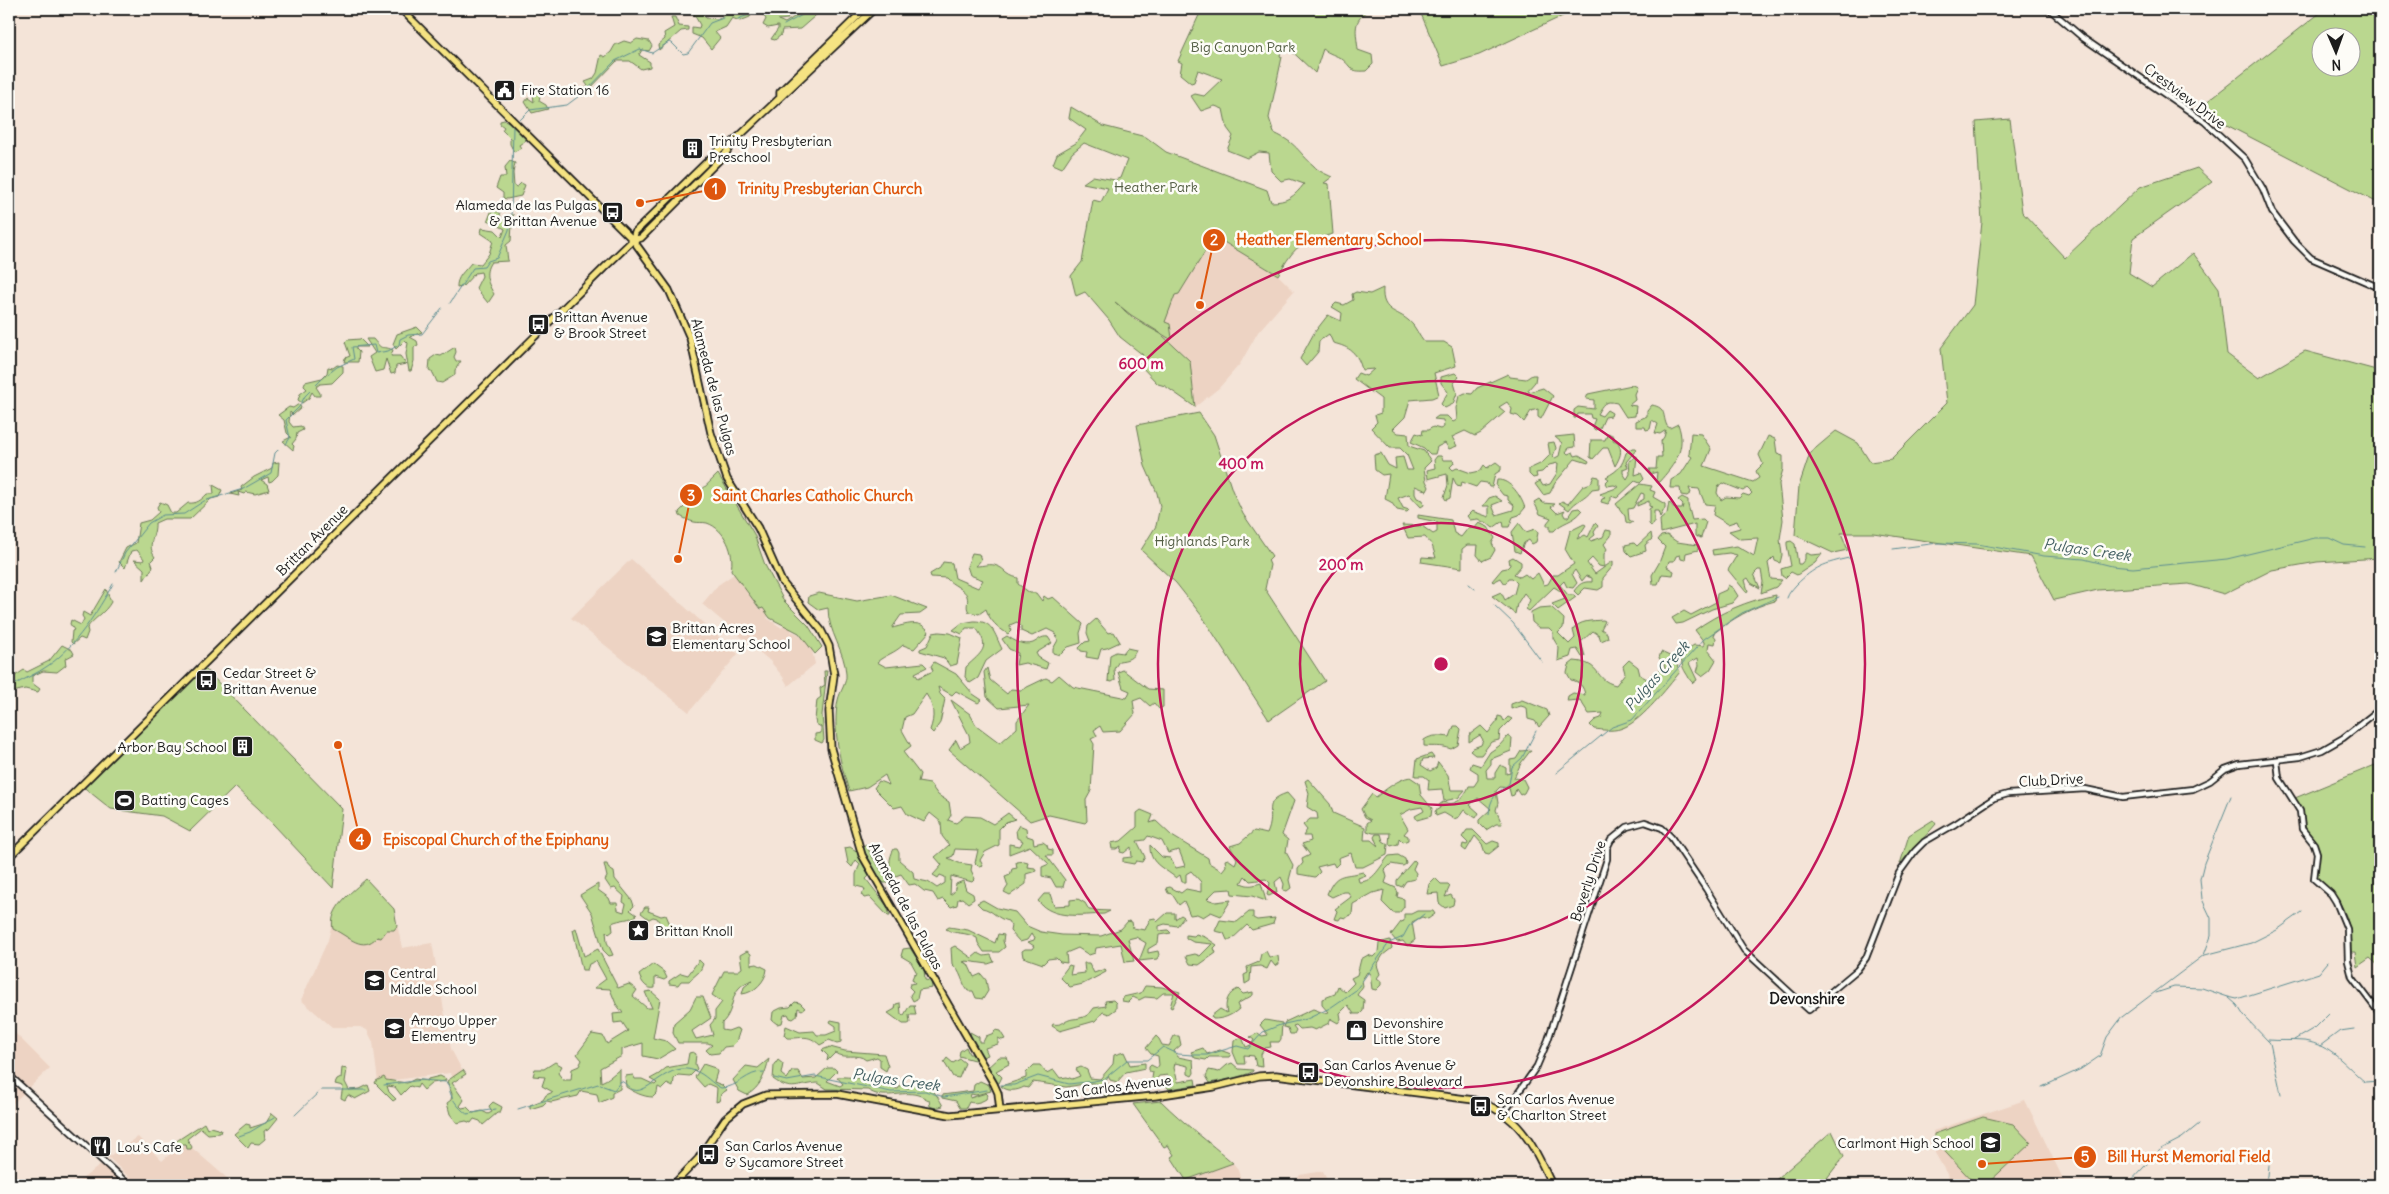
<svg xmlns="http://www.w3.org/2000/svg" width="2389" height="1194" viewBox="0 0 2389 1194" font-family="Delius,sans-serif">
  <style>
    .built { fill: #edd3c3 }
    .green { fill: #bad78f; stroke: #6b7a56; fill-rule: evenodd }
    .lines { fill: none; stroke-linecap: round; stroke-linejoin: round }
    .stream { stroke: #5d8d92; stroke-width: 1 }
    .minor-casing { stroke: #1c1c1c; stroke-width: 8 }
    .major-casing { stroke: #1c1c1c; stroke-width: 9 }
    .minor { stroke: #fdfcf7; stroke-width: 4.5 }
    .major { stroke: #f5e382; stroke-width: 5.5 }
    .ring { fill: none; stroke: #c2185b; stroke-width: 2.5 }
    .labels { text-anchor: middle; stroke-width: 5; stroke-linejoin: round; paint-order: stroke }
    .park-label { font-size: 14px; fill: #535d44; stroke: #fdfcf7 }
    .poi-label { font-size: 14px; fill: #1c1c1c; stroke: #fdfcf7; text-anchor: start }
    .street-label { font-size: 14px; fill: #1c1c1c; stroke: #fdfcf7 }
    .water-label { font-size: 15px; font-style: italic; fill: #425e61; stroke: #fdfcf7 }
    .neighbourhood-label { font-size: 15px; font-weight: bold; fill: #1c1c1c; stroke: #fdfcf7 }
    .centre { fill: #c2185b; stroke: #fdfcf7; stroke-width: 2.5 }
    .ring-label { font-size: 15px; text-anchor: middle; font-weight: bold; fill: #c2185b; stroke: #fdfcf7; stroke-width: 5; stroke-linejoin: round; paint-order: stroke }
    .leader { fill: none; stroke: #de560d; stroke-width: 2 }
    .callout-dot { fill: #de560d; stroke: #fdfcf7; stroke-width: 2 }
    .mark-label { font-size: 15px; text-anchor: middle; font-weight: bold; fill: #fff }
    .callout-label { font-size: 15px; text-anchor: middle; font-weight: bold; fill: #de560d; stroke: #fdfcf7; stroke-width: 5; stroke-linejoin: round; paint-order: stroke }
  </style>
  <rect width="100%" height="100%" fill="#f4e4d8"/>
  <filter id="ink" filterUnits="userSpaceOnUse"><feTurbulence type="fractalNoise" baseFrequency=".02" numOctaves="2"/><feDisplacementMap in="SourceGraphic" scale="10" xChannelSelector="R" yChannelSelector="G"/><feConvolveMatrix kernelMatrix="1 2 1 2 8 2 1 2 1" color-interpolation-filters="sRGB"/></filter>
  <g filter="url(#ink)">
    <!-- built -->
    <path class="built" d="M1179,223L1214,234L1278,275L1294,291L1258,332L1240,364L1219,388L1195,407L1190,361L1161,334L1134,319L1103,292L1115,266L1122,224Z
      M631,559L738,654L689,712L571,618Z
      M734,574L760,610L763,608L769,616L767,618L782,628L783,626L791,628V631L798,634L811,646L815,664L788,686L783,677L770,661L702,604L718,585Z
      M366,879L394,909L402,948L432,943L451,1049L463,1072L454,1078L450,1073L378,1082L373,1042L367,1030L360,1027H332L301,1000L328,940L336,908Z
      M9,1027L50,1068L9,1107Z
      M2025,1100L2066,1185H1953L1935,1153L1933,1131Z
      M138,1137L162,1161L184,1141L235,1185H137L108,1157Z
      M1233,1163L1237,1168L1243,1185H1190L1186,1180Z
      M102,1164L123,1185H74Z
      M1323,1171L1329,1185H1293L1300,1175Z"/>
    <!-- green -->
    <path class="green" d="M691,9H698L706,18L719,19L723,16L725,9L731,11L753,9L750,17L740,21L732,18L726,27L715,32L720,38L711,49L702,38L692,34V27L699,28L700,25Z
      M758,9H764L768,13L783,12L788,19L778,20L785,23L803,11V9H823L800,29L782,30L781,35L775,40L771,39L778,29V26L768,28L763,25L766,19Z
      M1205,9H1369C1352,22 1356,30 1358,50L1372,55L1373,64L1366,71C1349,72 1353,68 1342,59C1336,55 1329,54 1323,49L1315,73L1283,43L1280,56L1282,57L1269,118L1274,133C1298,144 1297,151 1314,166C1318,171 1326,174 1332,177L1324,183L1329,184L1333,234C1298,243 1296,245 1278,275L1209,233L1214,237L1179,294L1175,295L1165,322L1170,324L1172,338L1170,339L1131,315L1115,302L1134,319L1161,334L1190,361L1195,407L1165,386L1158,384L1137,362L1143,355L1120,337L1109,320L1085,292L1076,296L1071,276L1082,262L1093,200L1101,202L1108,188L1083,183L1093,176L1115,180L1120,178L1127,160L1084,143L1072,153L1062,168L1053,164L1057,154L1076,143L1086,130L1069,118L1071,107L1103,126L1146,137L1166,152L1267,190L1271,202C1287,202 1294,197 1304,184L1290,179L1281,181L1271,171L1269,153L1259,152L1247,158L1227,150L1233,136L1227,128L1223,109L1215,106L1201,111L1191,96L1195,94L1204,96L1222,79L1198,70L1194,82L1191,83L1180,74L1182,63L1178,61L1200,13Z
      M1419,9H1571L1567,14L1479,55L1443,66Z
      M2325,9H2380V204L2215,119L2204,108L2205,103ZM2322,38H2352V68H2322Z
      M671,17H675L679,26L688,27V30L681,31L659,50L658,45L665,39L664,33L674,27Z
      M637,39L649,41L652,46L649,51L642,50L639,55L650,62V67L641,69L630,61H617L582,97L579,94L588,86L585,82L593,79L597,73L601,55L605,57L611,52L615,45L624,41L631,43Z
      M538,90L541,92L539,101L546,105L548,109L532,113L525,102L528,98L534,102L533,94Z
      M2010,119L2022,212L2065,258L2140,187L2197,168L2212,182L2133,238L2129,273L2152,287L2193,253L2219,288L2227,354L2259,378L2305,351L2380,371V558L2317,562L2272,570L2224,594L2189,584L2098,590L2054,600L2031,556L1873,533H1841L1848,550L1833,553L1795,535L1799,486L1810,453L1836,431L1858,443L1870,462L1891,459L1947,403L1941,348L1973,305L1982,222L1976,122Z
      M504,120L512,123L526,137V140L519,145L521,148L514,152L510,144V138L502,130L504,127L500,124V121Z
      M510,161L515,163L513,173L514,186L517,187L521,183L525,185L521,196L507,199L503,198V193L496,188L500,177H506L505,167Z
      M495,211L500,212L501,221L506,215H514L507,221L512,224L511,241L506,245L508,261L491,262C483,273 488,284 494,294L488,303L476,288L482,276L481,272L475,273L462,287L457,288C456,277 465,271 471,263L481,264L489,254L493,241L481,233L482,228L495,230L502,237L505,229L488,220L491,212Z
      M1383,288C1381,315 1400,309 1413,325C1417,330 1419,336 1424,342H1444L1452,347L1456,366L1434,373L1439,395L1432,398L1410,400L1405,417L1393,429L1398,433L1408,434L1409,446L1424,451L1431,461L1424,468L1426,481L1429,487L1427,491L1415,486V494L1417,498L1423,500L1424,505L1421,507L1409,494L1398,498L1403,508L1409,510L1407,512L1397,510L1391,502L1385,499L1389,474L1382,475L1375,470L1374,455L1381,453L1388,465L1396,469L1395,458L1403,457L1407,470H1413L1407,455L1400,448H1390L1371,428L1377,422L1375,415L1381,413V399L1354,379L1358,373L1366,376L1374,369L1362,370C1358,353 1350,347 1333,343L1329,334L1319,341L1318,352L1306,366L1300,359L1314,333L1328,315L1341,321L1342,313L1332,307L1336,303L1344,305L1353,300L1352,294L1356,292L1370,294Z
      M417,327L422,332L410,337L417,341L418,345L414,347V361L411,371H409L406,354L408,343L405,340L396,349L393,344L397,334Z
      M360,339L368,347H356V349L359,352L358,362H344L345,358L350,356L345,342L347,340Z
      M366,339H373C385,353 379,344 393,350L391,356H400L406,364L396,366L395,373L391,374L386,359L383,370L375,372L369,357L375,353Z
      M455,347L456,352L454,357L456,361H461L455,370V375L442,383L437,382L433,373L429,371L430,359L436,355L441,356Z
      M337,365L343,366V372L332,383L320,384L316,387L320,393V396H315L312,392L309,398L302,403L298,400L300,394L307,389L304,386L305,382L322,378L327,373L328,367L333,368Z
      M1455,373L1459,377L1454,383L1457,393L1453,404L1445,408L1441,404L1448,392L1441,383V377Z
      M1508,374L1510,377L1526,379L1532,375H1536L1535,382L1528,390L1529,392L1543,388L1553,396L1541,419L1538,417V409L1531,411L1524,422L1518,416L1511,414L1512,409L1507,402L1499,407L1505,412L1481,433L1475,436L1465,431L1452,437L1457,446L1449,449L1445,443L1437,447L1435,454H1430L1424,448L1411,442L1416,433L1422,435L1423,430H1428L1433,427L1440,429L1444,427L1443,420L1434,419L1438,416H1447L1453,422L1457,420L1456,408L1459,396L1465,393L1472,394L1477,388Z
      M1632,385L1637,387L1634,394L1635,400L1629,405L1636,406L1635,416L1626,417L1617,403C1604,400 1603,404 1597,414L1602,416L1607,410L1612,413L1611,416L1605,417L1600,428L1595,430L1592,427L1595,419L1591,418L1590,414H1578L1576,418H1574V410L1578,407L1594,409V400L1586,399L1588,394Z
      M299,404L301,408L293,415L290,412L289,422L293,427L301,426L303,430L297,433L296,439L292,444L294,446L293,450L283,441L291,437L287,433L284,420L278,415L289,407L293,408Z
      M1652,405C1667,408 1662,415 1667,426L1670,428L1678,424C1687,449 1675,464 1659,482H1656L1657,472L1650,474L1649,469H1656L1657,457H1662L1661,441L1664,437L1666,430L1660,434L1655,433L1658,424L1652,420L1650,429L1646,430L1645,427H1636V421L1647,416V411Z
      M1199,413L1214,435L1232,490L1243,514L1272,556L1268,560L1270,565L1265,589L1325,681L1269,720L1202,616L1176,583L1141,550L1156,526L1160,506L1157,493L1145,466L1137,425Z
      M1608,433L1614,436L1613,440L1618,442C1623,452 1620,457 1615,466L1608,448H1603L1593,459L1590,457L1591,440H1605Z
      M1691,433L1701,434L1711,449L1704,466L1753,482L1759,478L1756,471L1763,464L1759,455L1768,436L1775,439L1777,454L1783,456V469L1779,484L1783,520L1780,539L1782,555L1780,563L1775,561L1774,557L1768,563L1771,579L1782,580L1776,587L1761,593L1763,582L1761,570H1758L1754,574L1760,588L1751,583L1748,578L1745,580L1748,591L1746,592L1728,570L1737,555L1729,553L1713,555L1712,550L1737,546L1754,556L1758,538L1740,539L1729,531L1740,528L1737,521L1728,524L1713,515L1715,505L1705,504L1699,489L1689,488L1691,493L1687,496L1681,495L1680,488H1670L1671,480L1681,474L1692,457L1689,455ZM1723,483L1743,491L1747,488L1752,493L1749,496L1743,494L1739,498L1726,497L1721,500L1717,493L1718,487Z
      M1574,435L1575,447L1569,448L1566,452L1568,454L1573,452L1575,456L1579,455L1589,461L1588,463L1575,459L1555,483L1550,493L1543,495L1535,484L1540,481L1543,486L1550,484L1557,473L1558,463L1549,465L1542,472L1536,473L1537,477L1533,478L1529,474V469L1542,463L1550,455L1548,443L1554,442L1556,448L1553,456L1555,458L1559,456L1562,443L1555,437Z
      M1632,448H1636V450L1626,462L1628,467L1623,469V473L1627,479L1630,474L1629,461L1637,456L1635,475L1641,473L1644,479L1640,483L1635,481L1617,498L1611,496V500L1608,504L1601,502L1602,499L1605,498L1600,494L1619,487L1614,485L1607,486L1605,483L1609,479L1606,477C1619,470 1622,466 1626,453Z
      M1437,456H1441L1443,460H1453L1454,463L1450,467L1453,470L1457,468L1471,473L1480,471L1484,465L1487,468L1496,462L1501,466V470L1495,474L1492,487H1489L1487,483L1480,482L1476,487L1462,482L1460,487L1457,486L1453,478L1450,498L1446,500L1444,497L1448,485L1447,474L1428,479L1427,470L1435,468L1434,460Z
      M279,462L278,475L272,481L269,482L268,477L261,480L267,484L269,490L255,494L246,492L244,494L238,492L239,496L230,494L242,490L241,487L254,477L272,468L273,463Z
      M718,474L754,534L765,565L784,601L808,625L822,647L815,654L799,633L770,618L763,608L760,609L731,570C735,553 725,529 707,523C703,522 698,523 694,522C689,521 684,518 680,516L679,512Z
      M1594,476L1599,477V488L1592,489C1586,498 1575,501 1569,510L1559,503L1562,501L1568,504L1583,486L1591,483Z
      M1497,480C1510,479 1521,496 1525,508L1519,515L1513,517L1509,527H1504L1503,521L1493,528L1486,522H1483L1478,519L1470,520L1467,516L1472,511L1489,517V506H1483L1489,498L1495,496L1502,501L1492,505L1496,515L1513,510L1514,505L1508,500V496L1503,495L1496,486Z
      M1640,484L1652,486L1650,490L1655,492L1653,497L1665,504V508L1660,517L1658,511H1654V524L1651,526L1649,524V509L1652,507L1649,506V501L1637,506V503L1644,499V494L1641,493L1633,508L1628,509L1629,520L1633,522L1630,524L1626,522L1625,516L1616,504Z
      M213,485L222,490L219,497L211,499L190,519H164L155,523C156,536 146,545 155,557L151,561L153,567L144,580V569L134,560L143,561L144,559L137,550L131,551L125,568L119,562L126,548L136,543L139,523L150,520L159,512L157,507L160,502L167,505L171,513H176L188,503C197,504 201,500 207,494H214Z
      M1682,497L1688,500V505L1692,520L1703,519L1706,522L1701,538L1695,536V524L1661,533L1660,520L1667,514L1669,502L1675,509H1682L1683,505L1678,500Z
      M1539,499L1543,503L1555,504L1551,507L1557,513L1565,510L1563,513L1565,517H1568L1573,509L1579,508L1582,511C1574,522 1561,522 1554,531H1550V526H1547V523L1551,518L1540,514L1534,502Z
      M1418,515L1451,520L1454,533L1461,537L1469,527L1474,529L1479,523L1488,527L1495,538L1492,543L1495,550L1491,557L1482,561L1477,555L1478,545H1467L1462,549V568L1421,562L1422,557L1436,558L1432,545L1425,537L1408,538L1402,525L1422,526L1433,534L1437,532V522L1418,518Z
      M1519,523L1526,532L1535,529L1538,533L1536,542L1532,544L1529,540L1524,543L1520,553L1515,551L1512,532Z
      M1595,523L1598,526L1594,532L1595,535L1590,539L1591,541L1603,537L1606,530L1611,531V536L1604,544L1607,549L1604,554V567L1599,566L1592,558L1587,563L1595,574L1613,561V566L1603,578V587L1598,590L1585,588L1578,595L1574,591C1579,584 1583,581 1592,582V578L1586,576L1582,581L1575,570L1572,574L1577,583L1573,588L1567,587L1564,581L1560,585L1568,595H1574L1576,597L1558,610L1552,604L1565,599L1562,592L1554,587L1529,611L1526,609L1530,600L1524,593L1517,604L1515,614L1492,596L1501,592L1505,600L1514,594L1517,583L1512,578H1509L1505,584L1501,578L1493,582L1492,581L1502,569L1507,568L1510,565L1509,559L1513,557L1521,562V566L1514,574L1520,577L1525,574L1531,579L1538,573L1544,585L1548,584L1553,575H1558L1574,564L1565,549L1570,531L1584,524L1586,525L1577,539L1585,535L1588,537Z
      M1651,533L1652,539L1645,545L1646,551L1631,556L1626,551L1625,545L1634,543L1637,546Z
      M1667,535L1677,542L1698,545V550L1686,553L1685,560L1681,559L1680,555L1676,556L1674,561H1669L1667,567L1674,571L1673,575L1662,574L1658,584H1653L1652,575L1659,563L1665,547L1658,540L1661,536Z
      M1791,541L1795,544L1798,564H1801L1805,559V554L1807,553L1811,555L1822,554L1815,563L1797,575L1791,572L1785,578L1782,576L1781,569L1791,566L1787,545V542Z
      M972,553L979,554L981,560L976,566C983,566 991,563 997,566C1006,569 1005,575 1018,578V584L1030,593H1036L1042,601L1044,596L1048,599L1053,597L1083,624L1080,633L1081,643L1068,647L1060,655L1053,653V649L1058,640L1055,633L1047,629L1032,636L1021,631V626L1017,622L1010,625L1011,631L1008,634C997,627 990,621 986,609L979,614L969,612C965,606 969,603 967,596C965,589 952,585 946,578L931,577L930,574L940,568L943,562L952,563L955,578L978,588L983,580L970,575L967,566Z
      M1728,585L1733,588L1738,596L1732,603L1712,609L1683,623L1676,624L1672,618L1684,611L1691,615L1716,602L1717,594L1726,590Z
      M106,589L111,602C105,613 94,618 87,628L88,632L85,640L80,638L73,644L71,642L72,631L74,630L70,624L71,620L81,625L84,619L82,616L83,612L90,616Z
      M819,593L857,601L891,595L927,609L920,614L901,615L892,628C905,625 921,618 929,632L914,649L903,645C895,653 885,655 877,662L886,667L923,663L927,667L915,673L918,678L933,671L931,666L934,662L956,674L973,694L982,700L978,703L956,691L952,695L938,687L940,694L945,699L940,723L933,733L930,730C935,717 934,706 926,694L912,714L905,717L902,730L911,746L903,752L920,774L918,782L930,784L938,795L949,802L951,815L948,820L956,823L965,816L980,817L993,824L1008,813L1015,819L1006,822L999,829V845L985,852L980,860L983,866L979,867L975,863L978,850L955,849L953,856L948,858L959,863L972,865L971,870L975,879L972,882L951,876L950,895L954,892L956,884L963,881L966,890L973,894L974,899L968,903L962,898L958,899L957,905L951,907L943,899L938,901L933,893L924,891L915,884L909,885L901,874L893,877C888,869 889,857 894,849H897L899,853V860L913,872L914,879L928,882L937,888L945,883V877L940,875L938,878L933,875L942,865L935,857L949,845L942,836L941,822L930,813L924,822L907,814L902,806L894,808L874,788L879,781L889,785L885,775L867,787L849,791C840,763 832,729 838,700C840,691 847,683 846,674C845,651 828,632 828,608L819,610L808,602L809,596Z
      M1776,595L1775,601C1752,607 1732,619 1713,634L1716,638L1715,644L1709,643L1708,650L1716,660L1710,670L1702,676L1697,672L1699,665L1698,658L1689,663L1697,680L1693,683C1689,680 1689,677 1686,673C1678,660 1681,653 1694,645L1704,646V642L1695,630C1718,613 1749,600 1776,595Z
      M1551,607L1564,619L1563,628L1558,633L1569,644L1575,638L1573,630C1579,620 1592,621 1603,620L1605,621L1601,629L1607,633L1608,638L1601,641L1599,635L1593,631L1581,642L1585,656L1582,657L1577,649L1572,650L1570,657L1558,661L1559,648L1553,638V632L1549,628H1539L1532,622L1531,612L1539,608Z
      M1096,619L1108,633L1114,632L1120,642L1107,648L1101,649L1098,659L1086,657L1087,652L1081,651L1079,648L1085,642L1090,641L1087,633L1088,626Z
      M974,621C993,621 994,633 1002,649L986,661L978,678L970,683L965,677L966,667C982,652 991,648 976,628H966L962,634L953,630L962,623Z
      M939,632L950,633L962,638L957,664L950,666L944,658L920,651V649L927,646L933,633Z
      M1007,636C1014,641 1024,646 1033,643C1039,640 1041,636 1048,637L1052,643L1036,653L1038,657L1048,663L1046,669L1025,663L1016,665L1018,653L1009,649L1002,639Z
      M62,645L72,650L74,654L65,659L66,665L57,672L43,671L32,676V683L40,689L38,692L25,689L9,693V680L24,670L27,672L49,661Z
      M1127,648L1136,650C1133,659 1127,660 1119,661L1114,669L1115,680L1112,682L1108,681L1110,655L1116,652L1123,653Z
      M1661,652L1674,658L1680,672C1667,688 1643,719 1625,727C1615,732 1604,730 1594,729L1590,725L1595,720L1601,718L1603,713L1589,714L1580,700L1567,701L1568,696L1573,693L1585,695C1584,687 1579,681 1571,680L1567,673L1569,665L1574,661C1603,663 1593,680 1616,685L1625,673L1623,666L1629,660L1638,667L1640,675L1647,679L1653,673L1665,669L1664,664L1659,658Z
      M202,666L342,809L333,888L259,809L235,787L190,831L162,816L111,809L81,785Z
      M987,668L990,680L1007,694L1011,689L1021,690L1046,678L1052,681L1059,675L1073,687L1127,698L1130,691L1123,688L1118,672L1123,670L1148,689L1163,690V707L1159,709L1154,703L1150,706L1141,698L1133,701L1135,714L1120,731L1103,732L1100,726L1094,730L1097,736L1091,739L1094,744L1091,791L1086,800L1087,821L1085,823L1049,815L1030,821L949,750L956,740L960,748L970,742L969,735L951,700L970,714L976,725L1000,743L1017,728V721L1029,705L999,708L987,697L984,672Z
      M824,671H827L822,715L824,740L822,743L815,740V734L821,733V727L816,724L815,720L817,700L821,697L820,688L825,685Z
      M1522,700L1547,710L1549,716L1539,727L1535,721L1528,719L1527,708L1521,706L1511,709V704Z
      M1498,716L1502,717L1504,721L1508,717L1512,719L1500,731L1499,740L1491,742L1481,755H1475L1470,751L1473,748L1481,745L1483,740L1480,735L1469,742V735L1481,726L1488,733L1497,722Z
      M1454,726H1458L1461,729L1458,745L1451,749C1441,745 1434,747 1424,746V740C1433,734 1440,736 1450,737Z
      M1508,736L1512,738L1511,751L1491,759V764L1486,770L1487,778H1495V773L1500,765L1506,768V774L1510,773V760L1516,759L1521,751L1531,750L1521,763L1514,778L1523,779L1527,787L1524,793L1520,795L1516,789L1514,795L1511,796L1509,788L1500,787L1496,791L1498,803L1496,810L1502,824H1496L1486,830L1479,823V820L1491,809L1478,798L1470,805L1479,813L1476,818L1464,810L1459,817L1454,819L1444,813L1436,816L1435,811L1440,808L1439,805L1443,802C1456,807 1464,798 1469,786H1474L1478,780V773L1470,768L1472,763L1481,766L1490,752L1499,746Z
      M1431,754L1434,758L1423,759L1421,765L1430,771L1436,768L1438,762L1448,775L1451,790H1465L1458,798L1444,801L1442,789L1428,790L1429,780L1424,776H1415L1417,759Z
      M2380,763V967L2370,958L2357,967L2355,952H2351C2351,930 2348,911 2333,893C2328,887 2321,883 2317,877L2319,848L2307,833L2301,808L2295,798Z
      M1410,777L1419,783L1421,795L1432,808L1431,816L1417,820L1415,816L1424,811L1422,807L1411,809L1400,815L1408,829L1404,834L1408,836V840L1403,842L1399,838L1398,844L1391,846L1389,844L1390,833H1373L1367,831V823L1371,820L1365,817L1361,809L1372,794L1376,797C1385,790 1398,779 1410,777Z
      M1308,779L1330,804L1333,813L1365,827L1364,840H1371L1378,846L1374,837L1376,834H1381L1383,841L1388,844L1387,855L1363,867H1355L1351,853L1338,858L1339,863L1335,867L1333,863L1317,867L1320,872L1315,877L1298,874V869L1303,863L1302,859L1310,855L1302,844L1311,841L1310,836H1303L1307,830L1303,825L1310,819H1318L1317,813L1307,807L1309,793L1305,781Z
      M1287,793L1294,801L1282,835L1288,840L1286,852L1293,865L1289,880L1291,888L1287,891L1283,890L1284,884L1281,877L1275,882L1277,892L1269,896L1267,895L1270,883L1266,879L1250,881L1245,876L1241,883C1250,887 1253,885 1261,883L1266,901L1252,896L1232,894L1231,889L1216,890L1207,899L1216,902L1231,900L1221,916L1211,912L1203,917L1197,914L1190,915L1184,901L1179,905L1172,894L1168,893L1166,888L1170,887L1181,893L1186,889L1201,892V882L1191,871L1186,874V882H1182L1180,875L1176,878C1163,867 1149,864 1150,845L1162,857L1170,858L1176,868L1185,866L1179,850L1168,853L1162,841L1148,836L1145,840L1137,841L1145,857L1142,862L1136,861L1134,864L1123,862V858L1132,857L1131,847L1124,853L1120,852L1121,846L1116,849H1112L1111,843L1121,841L1137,827V813L1141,810L1153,815L1150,823L1156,821L1172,836L1208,858L1209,863L1222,871L1226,866L1225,860L1228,859L1235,864L1237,859L1230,846L1240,843L1254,831L1267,834C1277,812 1260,802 1287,793Z
      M1933,820L1936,824C1925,838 1911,849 1900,864L1909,835Z
      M1019,825L1026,828L1027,836L1033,838L1034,844L1043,842L1047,845L1048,849L1053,850V855H1046L1065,880L1063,887H1056L1051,878L1042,876V867L1049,864L1030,846L1009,854V844L1020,846L1023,841L1017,838L1016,830Z
      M1467,830H1473L1487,844L1493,841L1499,843V846L1489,854L1485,853L1482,844L1475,836L1466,851L1462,848L1463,844L1467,845L1468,843L1462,837Z
      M864,845L867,846C873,862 884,870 889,883H884L873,872L866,879L887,906L890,916H888L870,897L864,898L861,894L865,891L864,888L856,886V874L860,864L856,860L852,867L848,863L845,848L850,847L858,852Z
      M1398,855L1405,859L1406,864L1403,866L1391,864L1385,870L1387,877L1385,883L1396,888L1398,893L1397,897L1404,899V907L1399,913H1393L1382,902L1384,890L1373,893L1353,904L1352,914L1346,918L1341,917L1339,920L1334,919L1337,911L1335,909L1351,897L1348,892H1343L1332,897L1327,894C1336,872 1342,877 1363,872L1366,875L1358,878L1359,882C1374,882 1380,866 1389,856Z
      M1414,860L1416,862L1413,869L1416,873L1415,879L1406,881L1402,887L1397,885V880Z
      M1024,861L1028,862L1027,867L1035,868L1036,871L1026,874V884L1010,895L1004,892L1008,886L1005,877L1010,875L1012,869L1017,868L1016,862Z
      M604,864H607L609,869L614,872L615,879L632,900L634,906L630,910L637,915C631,920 620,919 612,923L613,931L609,934L606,931L607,942L613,955L609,956L603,950L592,913L580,895L598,884V890L609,898L611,903H617L618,910L624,912L626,904L623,902L624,896L615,888L611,889L605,880L607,877Z
      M1435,878L1441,884H1448L1450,886L1445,897L1451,895L1454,900L1453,905L1445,908L1439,903L1438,893L1427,894L1429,884Z
      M366,879L394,909L397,926L394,930H387L381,938L377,937C362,953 350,937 333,929C328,908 352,892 366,879Z
      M1044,894H1050L1054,906L1070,905V900L1078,899L1085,903L1089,910L1110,911L1104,914C1082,915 1053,920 1038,901Z
      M983,900L997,908L1015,912L1027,926L1041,932L1062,935L1101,936L1121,929L1128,921L1132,922L1133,928L1145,930L1150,919L1155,918L1157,922L1167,913H1175V919L1181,915L1184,917L1177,926L1165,924L1159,926V931L1168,930L1171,933L1159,935L1158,943L1148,949V953L1158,951L1159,955L1157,959L1139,961L1146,943L1136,937L1128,939L1134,961L1125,962L1121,944L1096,948L1095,953L1089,955L1078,948L1066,953L1067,963L1060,962L1056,958L1048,959L1043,964L1023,957L1022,951L1025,949H1032L1034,946L1028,942L1034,940L1035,937L1031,934L1027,940L1020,942L1010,931L1011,926L1008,921C997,919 993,910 982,908L977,903Z
      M645,907H649L648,911L661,916L666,915L672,929L667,932L664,931L657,918L653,917L649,919L641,913Z
      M1417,911H1433L1435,914L1428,919L1422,917L1412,922L1415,940L1407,946L1403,941L1397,942L1391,935L1401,922L1404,921V914H1411Z
      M1249,912H1253V918L1257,920L1275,918L1273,924L1252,930L1247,925L1231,940H1227L1224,933L1215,931L1220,920L1237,922Z
      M949,927L968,930L995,943L998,934L1004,935L1003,941L1005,947L999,952H984L978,943L977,938C964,931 956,935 946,929Z
      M576,928L584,956L598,949L618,988L629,984L637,990L633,996L647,1008H652L645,992L651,991L660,999L653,1038L666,1041L675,1049L658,1059L643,1056V1043L622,1049V1056L600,1068L601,1082C609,1079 613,1074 620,1069V1089L612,1093V1097L599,1103L597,1094L581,1091L578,1096L551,1102L547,1101L543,1105L530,1109V1105L543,1100L546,1095L553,1092L542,1086L545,1077L533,1076L535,1069H544L555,1062L562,1066L558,1073L563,1080H571L572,1069L579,1066L582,1060L577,1054L592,1034L603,1036L607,1044L628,1031L622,1022L614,1023L613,1014L623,1013L616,1004L610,989L594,988L606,979L596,961L589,964L587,970H582L573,930Z
      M1196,934L1205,937L1217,945L1214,948L1216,953L1199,965L1190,964L1186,956L1195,954L1200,956L1212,944L1193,942L1186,938V935L1194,936Z
      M1390,940L1392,948L1383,955L1377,965L1380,974L1377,978L1381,981V985L1376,990L1372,989L1370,974L1367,972L1362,980L1363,986L1357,995L1364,1000L1363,1011L1360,1014H1354L1348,1005L1340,1013L1341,1019L1338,1023L1331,1019L1329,1023L1315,1030L1310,1028L1300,1029L1296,1025L1293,1026L1296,1030L1294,1034H1290L1288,1028L1283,1027L1285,1022L1313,1009L1324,1013L1328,1012L1322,1005V999L1335,994L1338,986L1345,992L1354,983L1351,978L1357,975L1361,959L1368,955L1373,957L1378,952L1379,943Z
      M955,946L972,958L978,953L984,956L991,955L994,962L988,964L966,961L963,962L968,964L974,977L981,974L986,980L988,991L983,999L976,998L973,991H968C961,982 962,972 952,964L951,948Z
      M910,948L924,969L925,980L931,981L932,988L919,990L917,999L913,1001L910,995L913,991L909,987L910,984L915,983L912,979L914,974L917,973L911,962L901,956L903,949Z
      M747,951L751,954V965L757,964L767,969C766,981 754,993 742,994L744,987L753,980C726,988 738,1008 722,1023V1030L728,1031L736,1028L740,1030L736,1042L732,1046L724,1047L719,1053L710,1054L706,1050L712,1045L708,1043H678L673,1033L674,1023L690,1009L696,997H703L711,1018L692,1031L696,1039L713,1035L710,1025L715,1019V1011L722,1002L712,995L724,971H738L742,968L740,955Z
      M1266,951L1269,957L1278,956L1279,964L1275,966L1271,961L1267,969L1260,966L1251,967L1250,981L1245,984L1244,975L1248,973L1247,967L1259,962L1261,954Z
      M699,960L703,964L700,971L689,981H681L678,985L669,984V981L681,973L688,975Z
      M1084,963H1089L1094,973L1105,969L1106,972L1083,984L1070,987L1060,977L1069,965L1072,966L1070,975L1085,973Z
      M653,964L664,972L667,978L664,980L655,977V988C647,990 642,983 639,975Z
      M1145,986L1162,987L1180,992L1172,1008L1170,1007L1174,993H1163L1157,998L1145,997L1139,1000L1133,997L1128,1002L1122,1001L1123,997L1141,993Z
      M1238,989L1243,994L1253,992V995L1237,1004L1239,1009C1231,1016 1223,1019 1213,1019L1211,1016L1220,1009L1227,1013C1224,1003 1228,993 1238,989Z
      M1113,1000L1116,1003V1009L1109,1014L1103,1012L1095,1021L1060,1031L1052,1026L1053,1024C1062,1026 1065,1020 1073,1019C1082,1018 1088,1017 1094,1008L1106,1006L1105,1001Z
      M795,1002L800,1003L805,1008L802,1010L798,1008L797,1016L793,1019L790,1018L788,1014L784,1015L782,1023L777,1024L772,1020L773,1012L781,1008L790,1007Z
      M900,1003L901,1014L904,1015L910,1005H914L916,1015H909L910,1023L908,1024H903L888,1013L895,1009L896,1004Z
      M831,1020L841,1022V1042L837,1043L829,1040L820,1045C807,1033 802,1039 787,1038L784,1035L786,1026L800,1032L814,1031L817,1035H826L836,1031V1026L830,1022Z
      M1265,1020L1282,1023L1281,1039L1279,1042H1270L1271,1047L1265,1048L1261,1054L1262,1067L1256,1066L1254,1056L1244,1055L1245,1064H1238L1233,1052L1234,1041L1242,1037L1246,1047L1251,1045L1254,1040L1250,1037L1258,1033L1262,1036L1268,1035L1260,1025Z
      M995,1030L1000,1031L1005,1039L1002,1040L998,1038V1044L985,1048L988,1055L974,1060L959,1056L960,1051L966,1047L969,1054H974L970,1032L979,1037V1042H983L986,1036L994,1033Z
      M1156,1036L1159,1039L1162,1045L1169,1046L1174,1036H1179L1181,1045L1174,1051L1178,1057L1193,1060L1194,1073L1192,1076L1188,1074V1066L1175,1063L1174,1068L1178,1082L1195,1079L1196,1085L1169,1089L1165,1085L1169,1080L1168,1075L1159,1076L1155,1081V1087L1151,1085L1153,1072L1149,1071V1067L1151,1065L1157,1068L1159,1065L1158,1056L1151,1054L1146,1048Z
      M830,1047L845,1051L884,1054L888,1066L886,1071L880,1067V1059L877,1057L866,1060C857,1052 844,1060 835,1053L827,1061L828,1056L822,1050Z
      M1203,1048L1207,1054L1220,1050L1231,1054L1229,1057H1209L1206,1060L1195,1058L1191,1052Z
      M693,1052L696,1054L695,1064L697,1069L690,1076L678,1075L674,1079L673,1087L667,1084L662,1089L658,1087L657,1093L653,1097C643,1097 634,1092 626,1087L625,1076L633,1075L635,1079H642L655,1085L657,1083L650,1079L659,1074L666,1068L687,1064L689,1053Z
      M1124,1052L1130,1065L1145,1063V1068L1126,1072L1117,1082L1110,1080L1108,1076L1106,1082L1110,1085L1108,1090L1109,1095L1105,1096L1098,1084L1091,1083L1066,1087L1033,1082L1028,1088L1024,1087C1017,1091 1007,1092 1001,1086L1026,1078V1073L1034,1065H1040L1046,1073L1054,1070L1060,1078L1067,1077L1072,1079L1080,1076L1076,1069L1081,1067L1087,1070L1090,1078L1100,1079L1113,1064L1114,1055Z
      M999,1057H1007L1009,1064L996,1071L1002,1077L999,1083H996L987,1068Z
      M947,1058L953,1063L960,1059L965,1063L959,1078L953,1077L944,1062Z
      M769,1059C765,1074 761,1087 747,1095L739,1091L733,1080L746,1066L758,1068Z
      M778,1060L783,1064L781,1074L787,1079L792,1071H798L803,1079L816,1078L827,1068H834L837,1071L827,1081L840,1086L843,1084L837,1077C847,1076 877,1080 886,1084C891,1087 892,1088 898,1089L902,1084L904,1087L909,1088L911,1084L918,1081C932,1087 936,1093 943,1106L935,1108L930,1106L929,1100C926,1099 922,1096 918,1095C902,1090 883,1101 868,1090L827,1089L818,1083C798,1084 792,1093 773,1079L774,1066Z
      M1232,1063L1239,1069L1253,1070V1071C1247,1076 1219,1081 1210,1083L1206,1076L1209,1070L1219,1072L1227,1065Z
      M703,1064L715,1068L717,1072L714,1082L722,1085L727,1090L721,1094L719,1101L716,1102L717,1088L708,1084L704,1087L695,1077Z
      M342,1068L347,1069L345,1082L349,1090L360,1089L368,1085L370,1091L355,1099L348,1095L345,1100L341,1098L343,1086L335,1084L337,1080L341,1078Z
      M463,1070L466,1074L452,1083L464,1100L460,1106L462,1108L467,1107L473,1113L482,1111L488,1114L492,1112L489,1106L493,1102L502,1107L500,1113H497L483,1125L480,1121L474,1119L471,1123L466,1121L457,1123L450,1114L447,1103L451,1100L452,1094L447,1081Z
      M440,1076L446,1079L445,1081L432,1083L424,1090L419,1084L417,1088L410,1086L401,1095L395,1087L387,1086L389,1092L396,1099L393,1101L375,1083L376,1081L384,1077L386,1080L407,1083L415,1079L427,1081L428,1079Z
      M980,1081L989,1085L991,1091L976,1095L971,1094L970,1098L986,1093L988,1095L986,1099C981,1102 975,1104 969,1102L966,1108H960L956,1101L942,1098V1095L973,1091L974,1085Z
      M1161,1101C1183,1123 1209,1142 1233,1163L1186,1180L1171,1157L1174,1155L1168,1145L1164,1147L1133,1104Z
      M272,1113L278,1118L269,1129L264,1131L265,1139L259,1144L251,1143L248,1148L234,1134L246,1124L250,1125V1128L266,1123Z
      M1983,1117L2013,1124L2031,1143L1986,1185H1976L1934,1140V1134Z
      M204,1123L207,1129L210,1127L221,1130L220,1133L208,1134L201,1128L187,1139L192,1147L191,1149H187L186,1144H183L181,1150L173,1147L175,1142Z
      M1832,1131L1844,1156L1824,1182L1820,1185H1770Z"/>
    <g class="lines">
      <!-- stream -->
      <path class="stream" d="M738,19L754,13
        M784,25L813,9
        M520,120L530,110L567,105L587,90L615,61L640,49L652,53L669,42L672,43L683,54L688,53L710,23L723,18
        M450,303L473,268L484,267L488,261L497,258L509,230L511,217L513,127
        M286,444L290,438L286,420L299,407L305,396L322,379L337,367L354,359L352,347L374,345L376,353L388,351L399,345L400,339L408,335L422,334L442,308
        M1893,549L1938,543L1977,544L2044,556L2084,559L2112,566L2133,568L2227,559L2315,538H2329L2344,545L2365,547
        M116,572L125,553L149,523L163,515L184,514L204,501L243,489L271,473L275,453L278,450
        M1469,584L1475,589
        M1787,598C1789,592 1792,590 1796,585C1814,567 1825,563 1849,558
        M1494,605L1513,623L1542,662
        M9,688C21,680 37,674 49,665C76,646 97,612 113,584
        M1556,773L1612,727L1632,720L1704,639L1742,613L1778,597
        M1489,814C1490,798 1496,793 1509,784L1512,767L1522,758L1536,731
        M2205,955L2251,943L2277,930L2302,912
        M2156,993L2174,987L2202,988L2228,997L2237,1005L2244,1016L2270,1043L2281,1094
        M2228,997L2237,999L2319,973L2328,962
        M2268,1040C2280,1041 2292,1040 2304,1041C2331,1045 2346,1066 2365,1082L2380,1081
        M2294,1040L2316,1027L2329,1014
        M2320,1046L2340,1031L2354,1029
        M774,1078L787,1081L815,1076L891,1092L925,1091L944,1097L987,1090
        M384,1085L422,1080L446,1082L449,1086C449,1096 458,1108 467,1114L496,1109
        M1001,1085H1014L1038,1076L1069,1084L1094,1081L1104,1079L1127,1060H1147L1163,1047L1178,1054L1193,1055H1207L1237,1046L1248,1049L1263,1032L1280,1025L1307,1019L1330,1008L1356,990L1389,943L1403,937L1409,926L1424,914
        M2042,1087L2081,1069L2100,1056L2107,1037L2122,1017L2204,955L2211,936V918L2202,899L2200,879L2204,863L2231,796
        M518,1109L598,1084L614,1090L621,1081C626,1083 629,1089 634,1090C648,1095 669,1060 695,1071C705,1074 712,1084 721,1088C738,1088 747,1071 764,1072
        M295,1115L321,1090H366
        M239,1136L250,1132L275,1117
        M2127,1185L2161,1149L2182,1138L2199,1124
        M2263,1185L2268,1176L2269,1165
        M2310,1185L2316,1179
        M2380,1185V1168"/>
      <defs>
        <path id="minor" d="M2049,9L2083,38L2205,122L2245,159L2263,189L2272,212L2294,241L2311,258L2380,288
          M2277,761L2279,778L2300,811L2302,829L2314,844L2317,853L2314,879L2331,894L2336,902L2347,929L2348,961L2352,977L2380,1014
          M9,1075L129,1185
          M1504,1113L1537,1066L1548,1040L1607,859V848L1611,840L1627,827L1645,822L1662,828L1671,837L1706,889L1744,950L1809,1010L1857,970L1866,958L1899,873L1915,851L1924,842L1955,824L1994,798L2008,794L2085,789L2123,797L2193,789L2210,781L2225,769L2239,764L2300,757L2322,750L2343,738L2380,709"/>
        <path id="major" d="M401,9L633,240L669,290L690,338L711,433L727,479L758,528L782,582L821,630L829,646L834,675L829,711L831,749L862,855L994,1084L998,1093L1000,1110
          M780,96V92L865,9
          M633,240L635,232L721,148L732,143
          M9,857L605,267L633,240L641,238L726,153L732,143L874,9
          M9,1179L16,1185
          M673,1185L698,1159L725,1119L743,1104L766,1095L837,1094L950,1115L1155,1096L1214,1087L1259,1076L1276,1075L1474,1100C1520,1114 1533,1145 1552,1185"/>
      </defs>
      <!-- minor casing -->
      <use href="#minor" class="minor-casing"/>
      <!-- major casing -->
      <use href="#major" class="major-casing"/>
      <!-- minor -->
      <use href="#minor" class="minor"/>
      <!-- major -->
      <use href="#major" class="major"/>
    </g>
  </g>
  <!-- distance rings -->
  <g class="ring">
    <circle cx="1441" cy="664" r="141"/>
    <circle cx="1441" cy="664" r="283"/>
    <circle cx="1441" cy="664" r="424"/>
  </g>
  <!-- icons -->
  <defs>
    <symbol id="civic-square" viewBox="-11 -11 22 22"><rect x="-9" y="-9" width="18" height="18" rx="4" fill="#1c1c1c" stroke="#fdfcf7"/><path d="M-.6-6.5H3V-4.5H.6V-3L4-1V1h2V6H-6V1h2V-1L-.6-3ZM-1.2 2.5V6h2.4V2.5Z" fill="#fff"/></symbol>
    <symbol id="building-square" viewBox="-11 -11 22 22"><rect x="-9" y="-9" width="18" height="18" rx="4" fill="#1c1c1c" stroke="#fdfcf7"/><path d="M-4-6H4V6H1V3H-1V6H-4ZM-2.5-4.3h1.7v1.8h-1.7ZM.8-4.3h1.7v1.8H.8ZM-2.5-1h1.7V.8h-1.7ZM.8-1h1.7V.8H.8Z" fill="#fff"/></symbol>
    <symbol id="bus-square" viewBox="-11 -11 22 22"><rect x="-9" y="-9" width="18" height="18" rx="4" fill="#1c1c1c" stroke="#fdfcf7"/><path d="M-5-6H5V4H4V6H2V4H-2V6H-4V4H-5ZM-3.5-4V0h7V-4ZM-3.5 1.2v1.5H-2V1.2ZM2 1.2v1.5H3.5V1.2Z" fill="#fff"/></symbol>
    <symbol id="school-square" viewBox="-11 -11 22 22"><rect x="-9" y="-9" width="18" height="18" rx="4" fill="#1c1c1c" stroke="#fdfcf7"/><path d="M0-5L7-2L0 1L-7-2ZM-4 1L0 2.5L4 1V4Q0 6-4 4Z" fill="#fff"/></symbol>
    <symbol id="stadium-square" viewBox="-11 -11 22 22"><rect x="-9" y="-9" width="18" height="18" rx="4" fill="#1c1c1c" stroke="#fdfcf7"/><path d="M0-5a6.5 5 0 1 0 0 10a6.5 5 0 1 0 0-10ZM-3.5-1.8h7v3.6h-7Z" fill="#fff"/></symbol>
    <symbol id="sight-square" viewBox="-11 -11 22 22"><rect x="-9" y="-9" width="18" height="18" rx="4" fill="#1c1c1c" stroke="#fdfcf7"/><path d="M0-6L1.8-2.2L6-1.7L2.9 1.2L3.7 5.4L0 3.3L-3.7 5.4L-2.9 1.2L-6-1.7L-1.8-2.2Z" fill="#fff"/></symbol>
    <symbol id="shop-square" viewBox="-11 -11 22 22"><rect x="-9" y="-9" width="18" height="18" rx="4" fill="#1c1c1c" stroke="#fdfcf7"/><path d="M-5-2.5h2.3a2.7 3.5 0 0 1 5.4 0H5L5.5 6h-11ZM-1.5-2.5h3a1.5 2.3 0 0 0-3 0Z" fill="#fff"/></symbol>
    <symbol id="restaurant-square" viewBox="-11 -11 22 22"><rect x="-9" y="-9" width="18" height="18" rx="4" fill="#1c1c1c" stroke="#fdfcf7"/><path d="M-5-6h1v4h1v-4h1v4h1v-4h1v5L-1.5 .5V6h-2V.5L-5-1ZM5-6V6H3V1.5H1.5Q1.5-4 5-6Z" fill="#fff"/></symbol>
  </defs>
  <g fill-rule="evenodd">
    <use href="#civic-square" x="492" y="78" width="25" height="25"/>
    <use href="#building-square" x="680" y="136" width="25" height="25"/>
    <use href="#bus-square" x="600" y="200" width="25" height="25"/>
    <use href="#bus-square" x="526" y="312" width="25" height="25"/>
    <use href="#school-square" x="644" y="624" width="25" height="25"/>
    <use href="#bus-square" x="194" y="668" width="25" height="25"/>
    <use href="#building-square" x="230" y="734" width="25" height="25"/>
    <use href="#stadium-square" x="112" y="788" width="25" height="25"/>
    <use href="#sight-square" x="626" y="918" width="25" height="25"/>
    <use href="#school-square" x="362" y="968" width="25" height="25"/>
    <use href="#school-square" x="382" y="1016" width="25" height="25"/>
    <use href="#shop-square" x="1344" y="1018" width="25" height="25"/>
    <use href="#bus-square" x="1296" y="1060" width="25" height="25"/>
    <use href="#bus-square" x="1468" y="1094" width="25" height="25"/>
    <use href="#school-square" x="1978" y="1130" width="25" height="25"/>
    <use href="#restaurant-square" x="88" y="1134" width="25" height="25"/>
    <use href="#bus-square" x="696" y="1142" width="25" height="25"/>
  </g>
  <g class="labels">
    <!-- park labels -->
    <g class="park-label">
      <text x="1243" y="52">Big Canyon Park</text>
      <text x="1156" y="192">Heather Park</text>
      <text x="1202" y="546">Highlands Park</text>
    </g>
    <!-- poi labels -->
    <g class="poi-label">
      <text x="521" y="95">Fire Station 16</text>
      <text x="709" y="146">Trinity Presbyterian<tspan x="709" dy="16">Preschool</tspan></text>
      <text x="597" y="210" text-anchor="end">Alameda de las Pulgas<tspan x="597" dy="16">&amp; Brittan Avenue</tspan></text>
      <text x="554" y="322">Brittan Avenue<tspan x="554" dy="16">&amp; Brook Street</tspan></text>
      <text x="672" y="633">Brittan Acres<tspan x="672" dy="16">Elementary School</tspan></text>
      <text x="223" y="678">Cedar Street &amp;<tspan x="223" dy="16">Brittan Avenue</tspan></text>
      <text x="227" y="752" text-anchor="end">Arbor Bay School</text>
      <text x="141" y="805">Batting Cages</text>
      <text x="655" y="936">Brittan Knoll</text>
      <text x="390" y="978">Central<tspan x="390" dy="16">Middle School</tspan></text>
      <text x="411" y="1025">Arroyo Upper<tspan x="411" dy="16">Elementry</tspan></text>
      <text x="1373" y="1028">Devonshire<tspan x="1373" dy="16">Little Store</tspan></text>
      <text x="1324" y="1070">San Carlos Avenue &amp;<tspan x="1324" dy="16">Devonshire Boulevard</tspan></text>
      <text x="1497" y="1104">San Carlos Avenue<tspan x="1497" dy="16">&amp; Charlton Street</tspan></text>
      <text x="1974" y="1148" text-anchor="end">Carlmont High School</text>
      <text x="725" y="1151">San Carlos Avenue<tspan x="725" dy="16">&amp; Sycamore Street</tspan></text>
      <text x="117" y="1152">Lou's Cafe</text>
    </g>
    <!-- street labels -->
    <g class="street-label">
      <text transform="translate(2185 96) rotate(37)" y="5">Crestview Drive</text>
      <text transform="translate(714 387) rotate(75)" y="5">Alameda de las Pulgas</text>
      <text transform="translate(312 540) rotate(-45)" y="5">Brittan Avenue</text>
      <text transform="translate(2051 780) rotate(-3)" y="5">Club Drive</text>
      <text transform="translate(1588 881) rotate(-72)" y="5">Beverly Drive</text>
      <text transform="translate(906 906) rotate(62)" y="5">Alameda de las Pulgas</text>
      <text transform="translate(1113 1087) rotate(-7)" y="5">San Carlos Avenue</text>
    </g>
    <!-- water labels -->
    <g class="water-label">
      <text transform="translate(2087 550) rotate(8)" y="5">Pulgas Creek</text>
      <text transform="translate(1657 676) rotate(-48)" y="5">Pulgas Creek</text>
      <text transform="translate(896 1080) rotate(8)" y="5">Pulgas Creek</text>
    </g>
    <!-- neighbourhood labels -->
    <g class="neighbourhood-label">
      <text x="1807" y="1004">Devonshire</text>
    </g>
  </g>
  <circle cx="1441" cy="664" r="8" class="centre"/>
  <g class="ring-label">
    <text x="1141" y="369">600 m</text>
    <text x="1241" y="469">400 m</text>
    <text x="1341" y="570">200 m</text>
  </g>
  <!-- callouts -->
  <path class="leader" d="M640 203L715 189M1200 305L1214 240M678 559L691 495M338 745L360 839M1982 1164L2085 1157"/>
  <g class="callout-dot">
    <circle cx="640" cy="203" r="5"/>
    <circle cx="1200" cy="305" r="5"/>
    <circle cx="678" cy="559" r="5"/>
    <circle cx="338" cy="745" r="5"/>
    <circle cx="1982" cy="1164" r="5"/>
    <circle cx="715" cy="189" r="12"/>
    <circle cx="1214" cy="240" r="12"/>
    <circle cx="691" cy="495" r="12"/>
    <circle cx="360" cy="839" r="12"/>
    <circle cx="2085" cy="1157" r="12"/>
  </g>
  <g class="mark-label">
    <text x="715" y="194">1</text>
    <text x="1214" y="245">2</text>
    <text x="691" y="501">3</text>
    <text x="360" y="845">4</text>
    <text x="2085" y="1162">5</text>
  </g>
  <g class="callout-label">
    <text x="830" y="194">Trinity Presbyterian Church</text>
    <text x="1329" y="245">Heather Elementary School</text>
    <text x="813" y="501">Saint Charles Catholic Church</text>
    <text x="496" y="845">Episcopal Church of the Epiphany</text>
    <text x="2189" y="1162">Bill Hurst Memorial Field</text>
  </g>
  <!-- margin -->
  <rect width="2389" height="1194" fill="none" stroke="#fdfcf7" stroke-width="30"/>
  <rect x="15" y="15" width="2359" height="1164" fill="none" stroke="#1c1c1c" stroke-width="2" filter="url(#ink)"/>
  <!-- north arrow -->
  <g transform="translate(2336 52) rotate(178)"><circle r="24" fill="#fdfcf7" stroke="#a3a29f"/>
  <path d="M0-4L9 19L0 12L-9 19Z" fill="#1c1c1c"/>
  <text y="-8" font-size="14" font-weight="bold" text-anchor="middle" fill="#1c1c1c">N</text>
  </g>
</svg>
